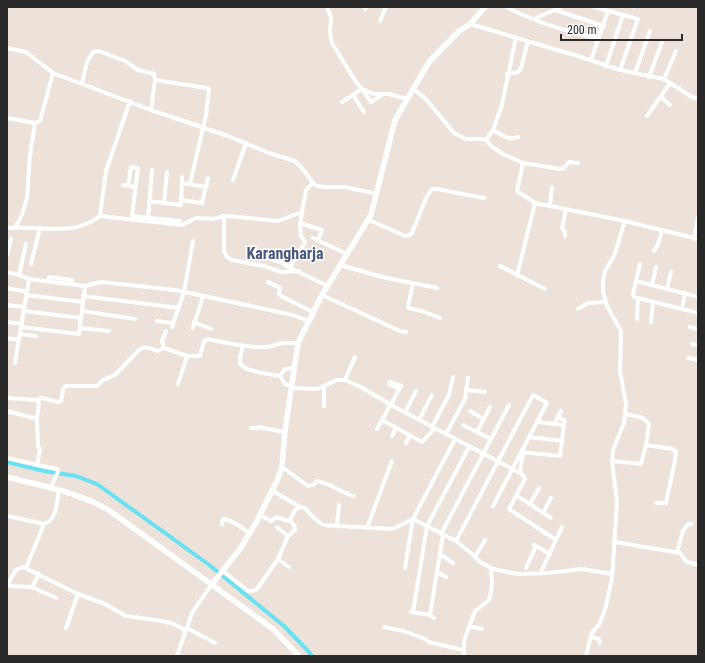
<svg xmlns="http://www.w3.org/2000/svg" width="705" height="663" viewBox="0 0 705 663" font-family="'Roboto Condensed',sans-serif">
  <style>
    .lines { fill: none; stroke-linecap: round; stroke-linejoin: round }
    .canal { stroke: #68e1f3; stroke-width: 4 }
    .street { stroke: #fff; stroke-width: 4 }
    .secondary { stroke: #fff; stroke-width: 5.5 }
    .labels { text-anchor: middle; stroke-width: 3; stroke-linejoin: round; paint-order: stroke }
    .quarter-label { font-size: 16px; font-weight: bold; fill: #48587c; stroke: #fff }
  </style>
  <rect width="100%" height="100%" fill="#ece2da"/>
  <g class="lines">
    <!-- canal -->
    <path class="canal" d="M7,462L44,471L76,476L97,484L208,564L284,626L309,652L312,656"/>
    <!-- street -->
    <path class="street" d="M327,7L331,17L330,32L332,43L356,82L362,89L374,94H389L407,99
      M507,7C533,22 569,32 599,39
      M594,7L638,19L620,70
      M365,9L366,7
      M555,10L604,26
      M534,19L561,7
      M380,21L386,7
      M470,24L581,57L620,70L664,79L692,97L698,99
      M7,48L26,52L53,73L151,110L228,136L269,153L295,161L302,168L313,183L317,186L325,187H345L377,194
      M591,60L608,11
      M606,66L623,15
      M635,73L650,31
      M507,74L518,72L521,68L528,41
      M649,77L662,42
      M664,79L676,51
      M155,80L207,88L209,89L206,115L190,184
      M82,83L87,62L93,52L99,51L125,61L138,70L154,74L155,80L151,110
      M413,89L425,98L454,133L466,139H478L486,140L491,146L503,154L523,163L517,191L535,203L625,221L698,239
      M353,95L364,112
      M661,97L670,105
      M342,102L362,89L371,102L382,95
      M647,116L670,83
      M7,118L35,123L40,121L53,73
      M493,130C500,134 509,141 518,137
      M486,140L493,130L502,105L516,37
      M523,163L560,169L564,168L569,162L578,163
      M233,180L246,143
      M182,183L206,187
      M123,185L135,187
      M128,186L131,167L138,168L132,216L180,221
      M181,200L202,203L208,178
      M149,201L181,205L182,177
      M164,203L167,172
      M550,206L552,187
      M100,216L182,225L196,218L213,219L224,216L238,217L278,221L302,212
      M224,216V251L227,257L232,260L264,266L281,272L299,271
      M148,218L152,170
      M369,220L405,236L409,235L412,233L426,198L432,189H437L484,198
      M303,224L322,230L318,240
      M7,228C39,225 72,238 100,216L106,171L130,101
      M15,228L22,215L27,198L30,155L35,123
      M565,236V232L562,228L566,209
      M313,238L347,254
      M694,239L698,217
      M654,251L658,244L662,230
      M7,255L11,239
      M271,259L283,263L290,268L328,286
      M31,264L40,228
      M640,264L633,294L634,297L698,313
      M340,265L382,277L437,288
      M500,266L545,289
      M290,268L305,242L301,236L300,225L302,212L306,190L313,183
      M7,272L19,275L29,279L85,286L101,282L175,290L293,315L308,321
      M19,275L26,244
      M517,276L535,203
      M48,281L49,277L72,280L71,284
      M636,281L698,297
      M268,282L280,288L279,294L281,296L313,312
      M413,283L408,306L409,308L425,312L440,318
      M652,285L656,267
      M7,288L27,292
      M667,289L671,272
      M26,295L83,302
      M322,295L400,331L406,332
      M83,296L179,308
      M7,305L24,307
      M578,309L588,303L606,302
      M682,309L685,293
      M24,311L81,318L85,286
      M82,311L135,319
      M637,319L638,298
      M157,321L173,323
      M7,322L22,324
      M194,322L211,329
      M651,322L653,302
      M21,327L79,334L81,318
      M172,327L184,292L193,241
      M690,327L698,329
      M80,328L109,331
      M193,328L203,296
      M166,331L162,341L164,348L187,356H200L204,341L208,339L232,344L254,347H268L282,343H298
      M20,334L36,336
      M7,338L19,340
      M692,344L698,345
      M243,346C242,351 239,357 240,362C241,372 271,374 280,376L285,369L294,368
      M688,358L698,360
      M15,363L29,279
      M280,376L285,384L292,386
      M345,380L361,387L391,405L522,474L525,479L509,509L556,540
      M178,384L187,356
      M292,388L317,389L337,380H345L355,357
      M466,390L485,392
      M7,398L36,400L41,398L59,402L61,401L63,389L66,386H97L103,380L115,375L140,349C146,346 151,348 157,351L164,348
      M36,400L39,403L37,419L38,446L40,450L37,465L57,469L58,472L51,487
      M324,406V386
      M7,411L37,419
      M470,411L484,419
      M405,412L416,391
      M626,414L643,418L649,424L646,445L673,449L676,452L675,460L666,503H656
      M558,417L565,421L564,425
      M382,420L422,442L435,428
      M419,420L432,395
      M554,424L561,411
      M463,425L491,439
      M432,427L449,395L453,377
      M251,428H258L259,427L283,432L285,431
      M377,429C385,415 393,400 401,386L390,382L389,384L399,389
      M477,432L490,407
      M446,434L465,399L468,378
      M392,436L396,428
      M529,437L562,441
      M406,443L410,435
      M521,452L560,456L564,425L537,422
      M7,458L37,465
      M612,461L641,464L646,445
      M282,467L308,486L313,485L317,481C330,483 341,493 354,496
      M520,473L523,452
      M273,491L300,507
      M516,495L551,518
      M530,504L539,488
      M543,513L551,498
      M7,516L44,524C57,521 57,501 59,490
      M290,520L295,510L301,507L305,508L314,518L323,525L337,526L393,529L413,519L456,541L472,554L480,562L491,568L497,570L518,574L548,573L582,569L612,574
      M222,524L223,519C234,520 241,528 250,533
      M337,526L339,505
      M277,527L288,536
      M367,528L392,461
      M441,534L509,405
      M456,541L533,395L547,403L493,506
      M615,542L680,553L687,562L698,565
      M534,545L550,554
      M677,552L683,531L688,524H691
      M440,554L453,563
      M475,557L485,540
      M278,559L289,567
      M26,568L44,524
      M405,568L413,519L455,439
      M526,568L536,546
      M223,571L248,591H252L257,589L278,559L288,536L295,530L294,525L290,520L288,521L276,517L271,521L260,515
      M437,572L446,577
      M541,572L562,527
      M7,585L16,570L23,567L78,594L105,604L126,616L162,621L174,624L186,631
      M7,586L32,587L39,574
      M32,587L56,598
      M411,612L430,615L434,618
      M413,612L427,526L469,447
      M430,615L443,535
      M469,626L482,629
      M384,627L404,631L425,639L429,642L463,650
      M66,628L78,594
      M187,628L215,643
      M591,637L599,639L600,643
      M177,656L192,613L211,585
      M464,656V641L475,611L488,601L490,597L492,584L491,568
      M586,656L592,632L599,625L605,610L612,579L617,502L612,461L613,450L624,423L626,404L620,371L621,331L607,306L603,291V281L605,271L614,256L625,221"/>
    <!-- secondary -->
    <path class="secondary" d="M7,477C42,486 79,492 110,511L273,629L299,656
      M211,585L240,549L257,521L277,481L282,467L285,431L298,343L322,295L371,215L395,120L429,62L458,32L470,24L485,7"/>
  </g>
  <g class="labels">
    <!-- quarter labels -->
    <g class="quarter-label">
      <text x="285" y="259">Karangharja</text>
    </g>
  </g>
  <!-- border -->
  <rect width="705" height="663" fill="none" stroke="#292929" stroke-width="16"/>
  <!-- scale -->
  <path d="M561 34v6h121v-6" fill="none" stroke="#292929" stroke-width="2"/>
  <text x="567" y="34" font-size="12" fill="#292929" stroke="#ffffff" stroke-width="3" paint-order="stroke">200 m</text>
</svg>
